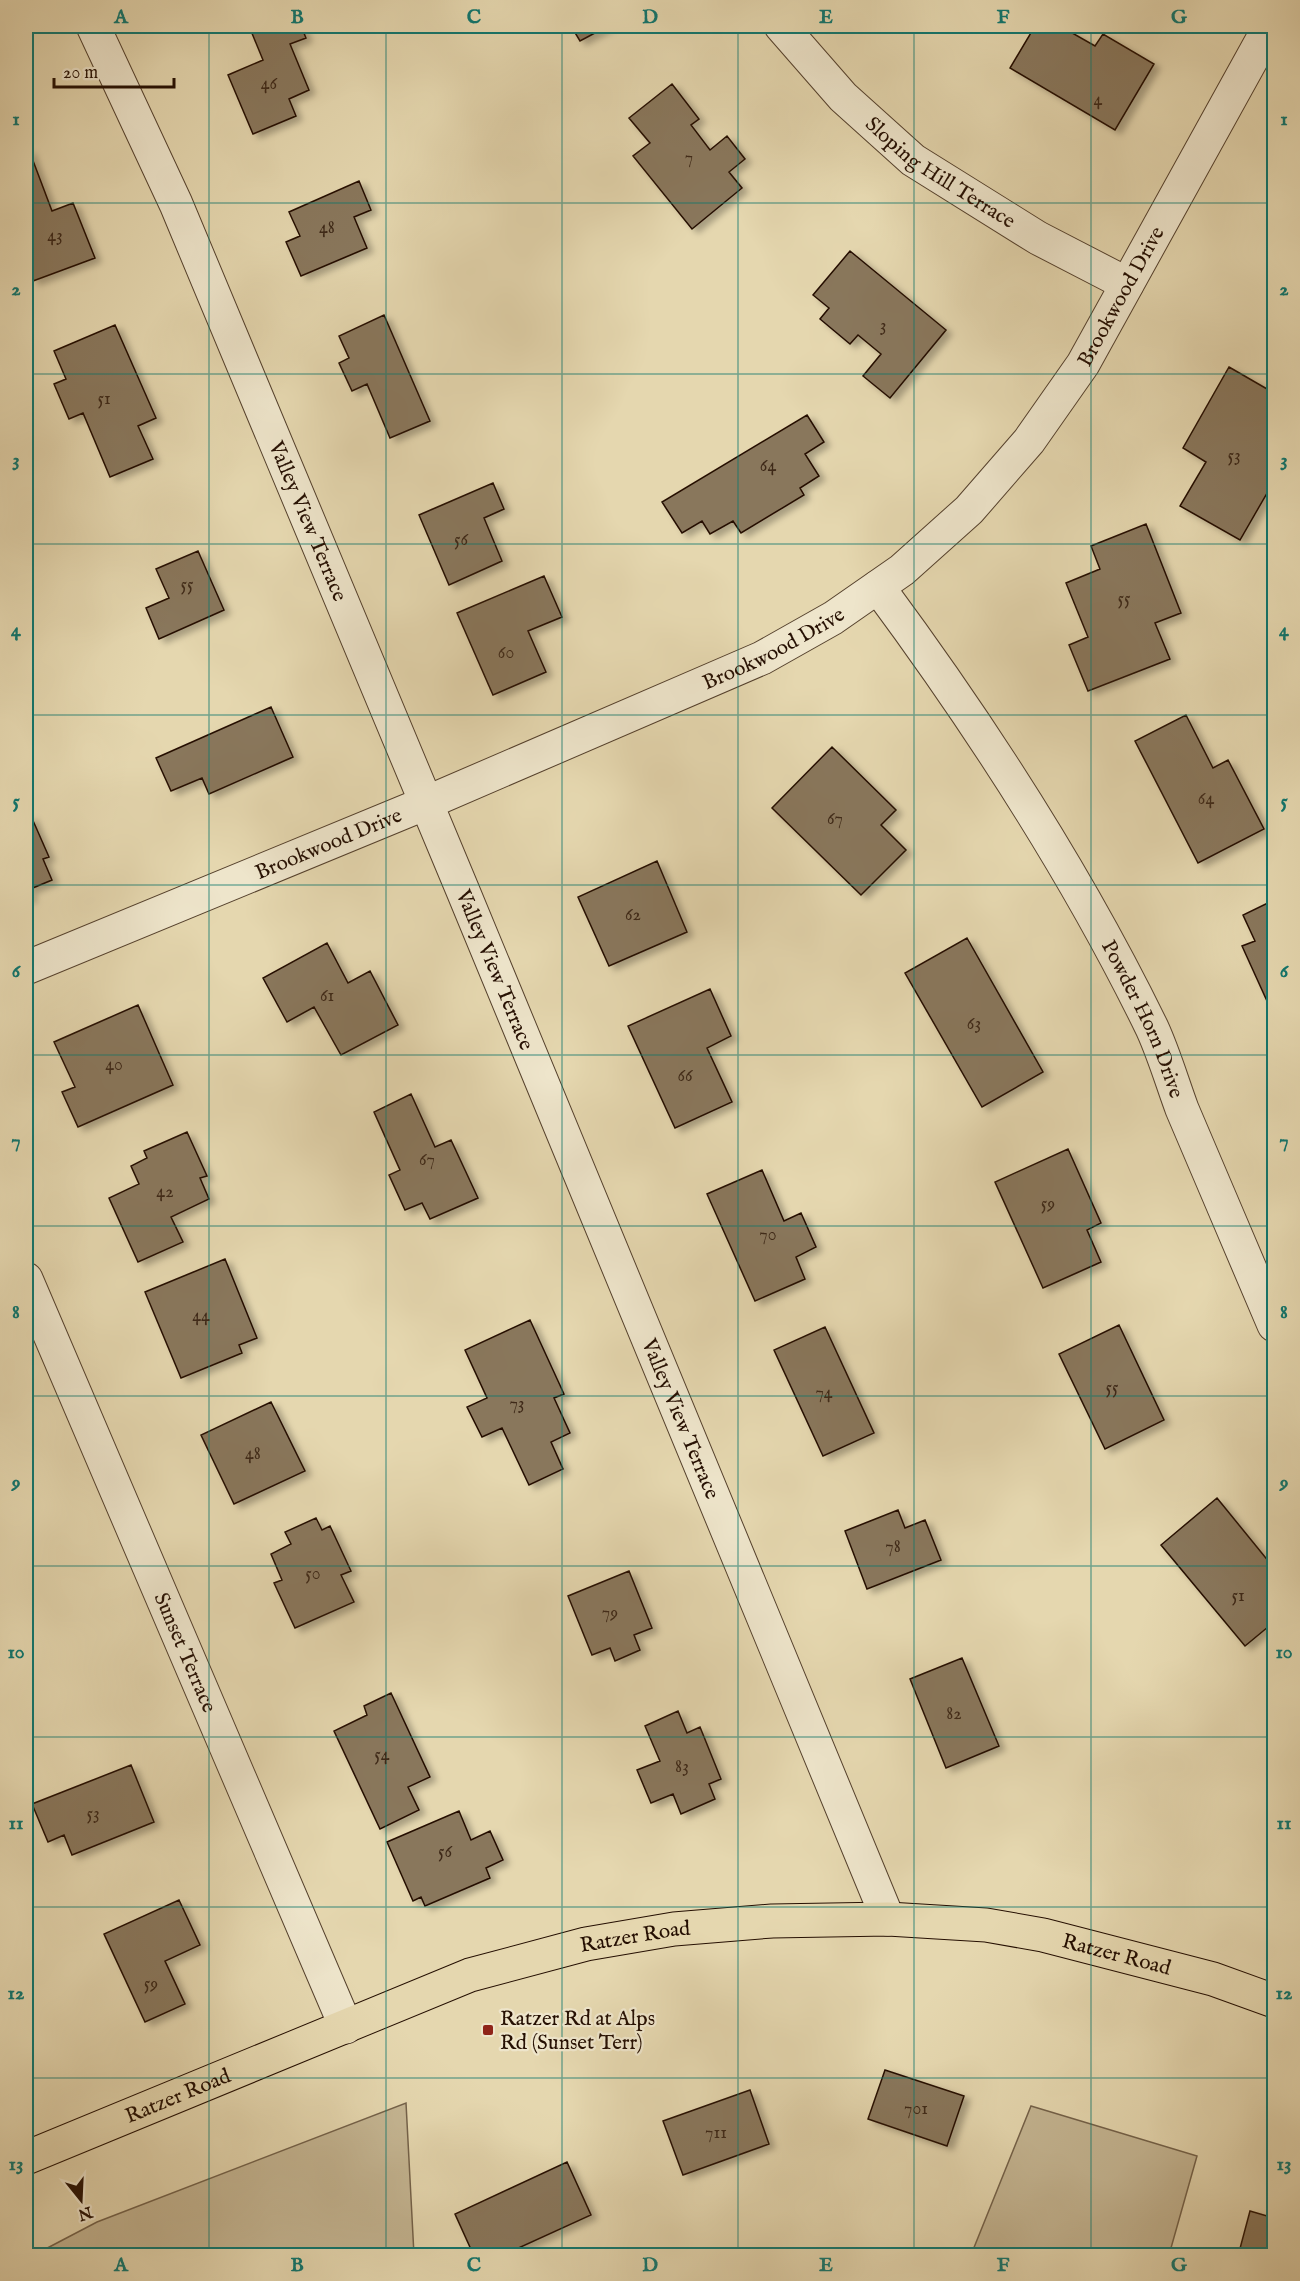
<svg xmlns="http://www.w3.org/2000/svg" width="1300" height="2281" viewBox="0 0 1300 2281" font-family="'IM FELL English',serif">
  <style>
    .green { fill: #c4b592; stroke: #74624a; stroke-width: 1.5 }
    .building { fill: #89775c; stroke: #250f02; stroke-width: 1.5; filter: url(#shadow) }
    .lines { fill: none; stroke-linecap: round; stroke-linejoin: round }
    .minor-casing { stroke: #55412d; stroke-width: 35 }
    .major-casing { stroke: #250f02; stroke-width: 35 }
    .minor { stroke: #eee5cb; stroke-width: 33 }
    .major { stroke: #e5d7af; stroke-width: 33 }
    .grid { fill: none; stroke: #0f766e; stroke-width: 1.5; stroke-opacity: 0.55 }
    .poi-dot { fill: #8f2418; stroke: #eee5cb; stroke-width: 2 }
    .labels { text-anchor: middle; stroke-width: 4.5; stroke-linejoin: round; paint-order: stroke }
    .number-label { font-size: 18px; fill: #3e2918 }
    .street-label { font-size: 21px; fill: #250f02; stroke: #eee5cb }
    .poi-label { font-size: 21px; fill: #250f02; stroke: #eee5cb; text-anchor: start }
    .neatline { fill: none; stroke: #0f766e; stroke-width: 2 }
    .grid-label { font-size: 20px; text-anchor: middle; font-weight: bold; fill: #0f766e }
  </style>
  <defs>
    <filter id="shadow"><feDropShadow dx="6" dy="4" stdDeviation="3" flood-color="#0004"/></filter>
  </defs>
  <rect width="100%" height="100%" fill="#e5d7af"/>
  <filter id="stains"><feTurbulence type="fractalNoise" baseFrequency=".00333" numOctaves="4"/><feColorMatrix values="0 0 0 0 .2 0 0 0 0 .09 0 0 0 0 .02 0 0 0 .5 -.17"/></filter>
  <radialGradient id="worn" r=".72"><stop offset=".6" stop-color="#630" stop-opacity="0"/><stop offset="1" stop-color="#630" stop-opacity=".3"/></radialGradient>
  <!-- green -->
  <path class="green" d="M406,2103L414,2255H34L97,2222Z
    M1031,2106L1197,2156L1169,2255H971Z"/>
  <!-- building -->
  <path class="building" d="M249,26H301L306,38L290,44L309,90L289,99L296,116L253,134L228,75L263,60Z
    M571,26H608L580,41Z
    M1035,26H1060L1095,46L1103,34L1154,64L1115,130L1010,68Z
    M672,84L699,119L691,125L710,150L727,136L745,159L729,172L742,188L692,229L633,156L650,143L629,118Z
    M29,150L52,211L73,203L95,258L33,281L26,261V151Z
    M359,181L371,210L354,217L367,248L301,276L286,242L300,236L289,212Z
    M850,251L946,330L890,398L863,376L881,354L858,335L850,344L820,319L829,308L813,295Z
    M384,315L430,421L390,438L367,384L352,391L339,363L349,358L339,336Z
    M115,325L156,418L138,426L153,459L110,477L83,413L69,419L54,384L66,379L54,351Z
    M1229,367L1274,393V481L1240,540L1180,506L1206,462L1183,448Z
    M807,415L824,442L805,454L819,476L800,488L804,495L741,533L733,521L710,534L702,521L682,533L662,502Z
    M493,483L504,509L484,518L502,561L449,585L419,515Z
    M1146,524L1181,613L1155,623L1170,659L1088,691L1069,645L1088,637L1066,583L1100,569L1091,546Z
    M198,551L224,610L159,639L146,608L169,598L156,569Z
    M544,576L562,617L528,631L546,672L493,695L457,613Z
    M271,707L293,757L209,794L202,778L171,791L156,758Z
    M1186,715L1213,768L1228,760L1264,829L1198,863L1135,741Z
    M832,747L896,810L881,825L906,850L861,895L772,808Z
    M31,816L49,857L43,859L52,880L28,890L31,897L26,900V819Z
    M657,861L687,932L609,966L578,897Z
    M1274,900V998L1267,1001L1242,946L1255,941L1243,915Z
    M967,938L1043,1072L982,1107L905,973Z
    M327,943L348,983L370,971L398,1025L341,1055L314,1007L287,1022L263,978Z
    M710,989L731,1036L707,1048L732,1102L675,1128L628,1026Z
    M138,1005L173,1085L78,1127L62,1092L75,1087L54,1042Z
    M411,1094L435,1147L451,1140L478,1198L430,1219L422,1203L405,1210L389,1175L400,1170L374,1112Z
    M187,1132L207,1176L200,1178L209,1199L171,1217L183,1242L138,1262L109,1198L139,1184L131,1166L147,1158L144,1151Z
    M1068,1149L1101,1223L1087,1230L1101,1262L1043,1288L995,1182Z
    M762,1170L784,1221L801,1213L816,1247L796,1257L805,1279L755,1301L707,1194Z
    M225,1259L257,1338L239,1345L242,1353L181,1378L145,1292Z
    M530,1320L564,1394L554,1398L570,1433L551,1442L563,1469L529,1485L502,1428L482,1437L467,1407L487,1398L465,1350Z
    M1119,1325L1164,1420L1105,1449L1059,1354Z
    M825,1327L874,1433L823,1456L774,1350Z
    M271,1402L305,1471L234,1504L201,1435Z
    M1217,1498L1274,1568V1622L1245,1646L1161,1545Z
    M898,1510L905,1528L925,1520L941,1560L867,1589L845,1531Z
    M316,1518L322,1530L330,1526L351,1571L341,1575L354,1602L295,1628L274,1583L282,1580L271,1554L291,1544L285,1532Z
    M629,1571L652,1628L634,1635L640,1650L615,1661L610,1648L592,1655L568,1596Z
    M962,1658L999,1746L946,1768L910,1679Z
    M391,1693L430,1777L408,1787L419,1810L380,1829L334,1731L367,1715L364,1706Z
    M678,1711L687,1733L700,1727L721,1779L709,1784L715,1799L681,1814L673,1794L651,1803L637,1770L660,1761L645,1726Z
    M131,1765L154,1822L72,1855L64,1835L48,1842L32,1804Z
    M459,1811L471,1840L490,1831L503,1860L486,1868L490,1878L425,1906L421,1897L413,1901L387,1842Z
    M179,1900L200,1945L165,1961L185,2004L145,2022L104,1934Z
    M885,2070L964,2096L947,2146L868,2119Z
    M750,2090L769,2144L683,2175L663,2121Z
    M567,2162L591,2215L501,2256H474L455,2214Z
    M1250,2211L1274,2218V2256H1238Z"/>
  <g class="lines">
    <defs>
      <g id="minor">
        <path id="s1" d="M93,26L176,204L463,891L888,1919"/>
        <path id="s2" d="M781,26L843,97L913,160L1038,238L1127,284"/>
        <path id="s3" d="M878,587C981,726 1076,872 1152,1028C1164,1054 1172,1082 1182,1109C1212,1181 1244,1253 1274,1325"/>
        <path id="s4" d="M26,968L426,803L762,658L833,618L902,570L969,510L1029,441L1083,364L1270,26"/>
        <path id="s5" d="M26,1279L346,2027"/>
      </g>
      <g id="major">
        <path id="s6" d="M26,2158L470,1975L586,1944L674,1929L772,1921L888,1919L986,1925L1043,1935L1213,1979L1274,2001"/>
      </g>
    </defs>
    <!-- minor casing -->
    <use href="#minor" class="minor-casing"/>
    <!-- major casing -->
    <use href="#major" class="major-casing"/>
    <!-- minor -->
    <use href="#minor" class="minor"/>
    <!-- major -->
    <use href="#major" class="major"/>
  </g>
  <!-- grid -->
  <path class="grid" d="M209,26V2256M386,26V2256M562,26V2256M738,26V2256M914,26V2256M1091,26V2256M26,203H1274M26,374H1274M26,544H1274M26,715H1274M26,885H1274M26,1055H1274M26,1226H1274M26,1396H1274M26,1566H1274M26,1737H1274M26,1907H1274M26,2078H1274"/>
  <!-- markers -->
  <rect class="poi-dot" x="482" y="2024" width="12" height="12" rx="3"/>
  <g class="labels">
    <!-- number labels -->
    <g class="number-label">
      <text x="269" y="89">46</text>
      <text x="1098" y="105">4</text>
      <text x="689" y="163">7</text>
      <text x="327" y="233">48</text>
      <text x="55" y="241">43</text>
      <text x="883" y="331">3</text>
      <text x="104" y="404">51</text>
      <text x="1234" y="461">53</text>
      <text x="768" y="471">64</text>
      <text x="461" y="545">56</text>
      <text x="187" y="590">55</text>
      <text x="1124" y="604">55</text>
      <text x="506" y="658">60</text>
      <text x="1206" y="804">64</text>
      <text x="835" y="824">67</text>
      <text x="633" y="920">62</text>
      <text x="327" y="1001">61</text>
      <text x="974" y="1029">63</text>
      <text x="114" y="1070">40</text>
      <text x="685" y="1081">66</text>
      <text x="427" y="1165">67</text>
      <text x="165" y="1197">42</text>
      <text x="1048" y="1209">59</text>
      <text x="768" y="1240">70</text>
      <text x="201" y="1321">44</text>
      <text x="1112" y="1393">55</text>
      <text x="824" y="1398">74</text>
      <text x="517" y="1409">73</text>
      <text x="253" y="1459">48</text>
      <text x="893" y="1552">78</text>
      <text x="313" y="1579">50</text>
      <text x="1238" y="1601">51</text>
      <text x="610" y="1618">79</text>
      <text x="954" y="1719">82</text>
      <text x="382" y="1760">54</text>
      <text x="682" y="1772">83</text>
      <text x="93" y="1819">53</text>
      <text x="445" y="1857">56</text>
      <text x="151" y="1989">59</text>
      <text x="916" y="2114">701</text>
      <text x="716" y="2138">711</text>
    </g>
    <!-- street labels -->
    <g class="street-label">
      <text dy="7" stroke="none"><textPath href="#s2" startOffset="218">Sloping Hill Terrace</textPath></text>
      <text dy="7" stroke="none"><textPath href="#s4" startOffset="1317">Brookwood Drive</textPath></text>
      <text dy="7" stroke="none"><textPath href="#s1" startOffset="540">Valley View Terrace</textPath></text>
      <text dy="7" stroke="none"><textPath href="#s4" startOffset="813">Brookwood Drive</textPath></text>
      <text dy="7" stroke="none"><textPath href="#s4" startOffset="327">Brookwood Drive</textPath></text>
      <text dy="7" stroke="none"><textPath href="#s1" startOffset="1026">Valley View Terrace</textPath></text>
      <text dy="7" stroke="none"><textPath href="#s3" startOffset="508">Powder Horn Drive</textPath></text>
      <text dy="7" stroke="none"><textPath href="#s1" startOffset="1512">Valley View Terrace</textPath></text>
      <text dy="7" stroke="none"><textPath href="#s5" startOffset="406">Sunset Terrace</textPath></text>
      <text dy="7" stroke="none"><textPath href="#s6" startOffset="650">Ratzer Road</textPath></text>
      <text dy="7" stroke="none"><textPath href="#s6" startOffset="1136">Ratzer Road</textPath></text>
      <text dy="7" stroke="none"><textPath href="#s6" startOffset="164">Ratzer Road</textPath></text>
    </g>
    <!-- poi labels -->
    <g class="poi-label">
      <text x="500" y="2025">Ratzer Rd at Alps<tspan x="500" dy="24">Rd (Sunset Terr)</tspan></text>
    </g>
  </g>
  <!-- margin -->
  <rect width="1300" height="2281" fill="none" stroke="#e5d7af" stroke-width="66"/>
  <!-- north arrow -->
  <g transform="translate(81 2200) rotate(162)" stroke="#eee5cb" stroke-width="4.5" paint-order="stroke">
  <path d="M0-4.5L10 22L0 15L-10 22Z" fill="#250f02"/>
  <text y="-9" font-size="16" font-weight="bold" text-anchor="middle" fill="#250f02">N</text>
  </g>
  <!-- scale -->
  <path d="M54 78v9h120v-9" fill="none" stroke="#250f02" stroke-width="3"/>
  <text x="63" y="78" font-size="18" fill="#250f02" stroke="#eee5cb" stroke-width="4.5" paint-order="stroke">20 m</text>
  <rect x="33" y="33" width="1234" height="2215" class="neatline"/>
  <g class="grid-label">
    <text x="121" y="23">A</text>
    <text x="297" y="23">B</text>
    <text x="474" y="23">C</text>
    <text x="650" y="23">D</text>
    <text x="826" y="23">E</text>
    <text x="1003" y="23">F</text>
    <text x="1179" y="23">G</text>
    <text x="16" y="125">1</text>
    <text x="1284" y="125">1</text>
    <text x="16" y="295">2</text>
    <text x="1284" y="295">2</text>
    <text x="16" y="466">3</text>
    <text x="1284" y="466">3</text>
    <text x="16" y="636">4</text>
    <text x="1284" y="636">4</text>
    <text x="16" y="807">5</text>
    <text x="1284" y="807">5</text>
    <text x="16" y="977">6</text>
    <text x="1284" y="977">6</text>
    <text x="16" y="1147">7</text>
    <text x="1284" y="1147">7</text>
    <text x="16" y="1318">8</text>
    <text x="1284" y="1318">8</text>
    <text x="16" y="1488">9</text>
    <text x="1284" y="1488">9</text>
    <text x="16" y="1658">10</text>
    <text x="1284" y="1658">10</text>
    <text x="16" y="1829">11</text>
    <text x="1284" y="1829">11</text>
    <text x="16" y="1999">12</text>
    <text x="1284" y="1999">12</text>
    <text x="16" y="2170">13</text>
    <text x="1284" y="2170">13</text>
    <text x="121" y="2271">A</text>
    <text x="297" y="2271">B</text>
    <text x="474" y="2271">C</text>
    <text x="650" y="2271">D</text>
    <text x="826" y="2271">E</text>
    <text x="1003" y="2271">F</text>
    <text x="1179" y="2271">G</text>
  </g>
  <rect width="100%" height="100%" filter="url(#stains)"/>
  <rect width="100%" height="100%" fill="url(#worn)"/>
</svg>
